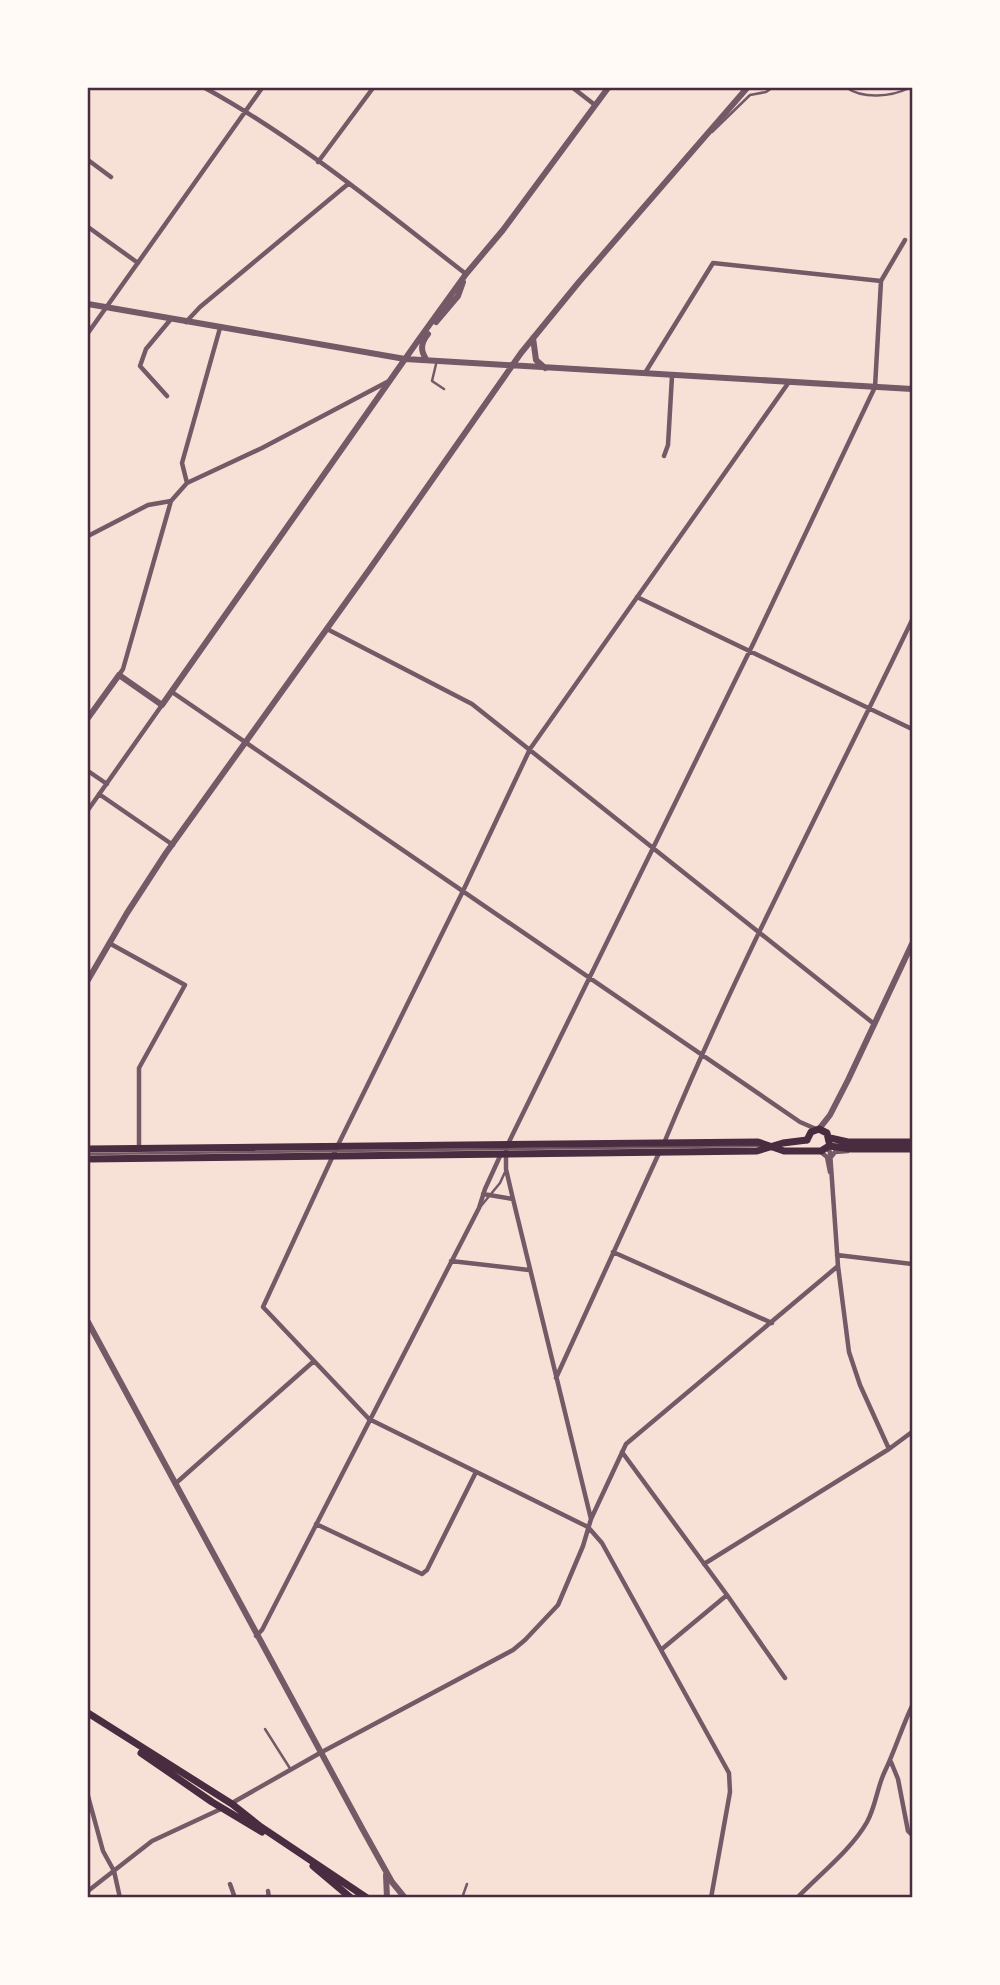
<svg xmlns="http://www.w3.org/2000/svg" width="1000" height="1985" viewBox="0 0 1000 1985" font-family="Raleway,sans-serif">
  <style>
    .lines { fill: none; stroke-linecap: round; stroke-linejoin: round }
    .service { stroke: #755966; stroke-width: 2.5 }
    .minor { stroke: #755966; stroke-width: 4.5 }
    .tertiary { stroke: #755966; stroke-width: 6 }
    .secondary { stroke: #4a2c40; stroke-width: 7 }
    .primary { stroke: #4a2c40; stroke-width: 7 }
    .neatline { fill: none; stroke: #4a2c40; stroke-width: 2.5 }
  </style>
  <rect width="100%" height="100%" fill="#f7e1d7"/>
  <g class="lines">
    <!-- service -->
    <path class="service" d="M847,88C863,99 891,97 909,88
      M712,132L750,95L766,92L772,88
      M437,360L432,381L444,389
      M88,1154L762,1146
      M481,1206L500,1183L505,1172
      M265,1729L291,1770
      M462,1898L467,1884"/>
    <!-- minor -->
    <path class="minor" d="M205,88C298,139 382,209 466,274
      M573,88L595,105
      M88,160L111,177
      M318,162L373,88
      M88,227L138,263
      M186,322L200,307L348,184
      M88,333L262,88
      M645,373L713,263L881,281
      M167,396L140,366L146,349L171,319
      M664,456L668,445L672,376
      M187,483L262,448L389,381
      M187,483L182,463L220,328
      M171,501L187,483
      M88,536L148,505L171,501
      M637,597L912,729
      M327,629L472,704L873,1023
      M119,675L123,669L171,501
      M172,692L800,1122L816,1129
      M88,771L107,784
      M99,794L173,845
      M88,810L162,705
      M109,943L185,985L139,1068V1148
      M664,1143C738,964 829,794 912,620
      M827,1148L830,1152L838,1266L849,1352L860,1385L889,1449
      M821,1152L827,1157L830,1172
      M831,1157L835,1152L848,1151
      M483,1194L513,1199
      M613,1252L772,1323
      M837,1255L912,1264
      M451,1261L529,1270
      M556,1378L659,1153
      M622,1452L727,1595L785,1678
      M175,1484L314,1361
      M591,1519L513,1199L506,1169V1148L754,642L875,387L881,281L905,240
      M316,1524L422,1574L427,1570L476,1472
      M704,1564L889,1449L912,1432
      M256,1636L262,1630L479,1208L485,1189L501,1154
      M662,1649L727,1595
      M891,1762L898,1779L908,1831L912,1835
      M88,1796L103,1851L114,1871L120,1898
      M232,1803L320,1753L513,1650L525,1640L558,1605L583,1546L591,1519L626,1444L838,1266
      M230,1884L235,1898
      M88,1891L152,1841L223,1808
      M268,1891L269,1898
      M711,1898L730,1792L729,1773L602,1543L588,1527L369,1419L263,1307L337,1147L463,891L530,749L789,382
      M797,1898C819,1875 852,1849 867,1822C876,1806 877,1787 885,1771C895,1750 902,1727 912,1706"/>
    <!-- tertiary -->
    <path class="tertiary" d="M88,304L405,359L912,389
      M436,322L458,296L463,282
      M533,338L536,360L545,368
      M426,359C420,350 421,343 428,334
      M88,718L119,675L162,705L417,342L466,274L503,230L608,88
      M88,980L127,913L166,853L369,570L521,353L579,282L747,88
      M819,1129L830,1115L848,1080L912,944
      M88,1322L363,1830L392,1882L405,1898
      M386,1875L387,1898"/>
    <!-- secondary -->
    <path class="secondary" d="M830,1138L848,1142H912
      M807,1140L811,1132L819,1129L827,1133L829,1142
      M829,1146L852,1149H912
      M88,1149L758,1142L784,1151H821L829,1146
      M88,1159L757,1151L783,1143L807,1140"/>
    <!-- primary -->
    <path class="primary" d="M88,1713L232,1804L261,1827L367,1898
      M141,1753L212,1802L262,1832
      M313,1866L351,1898"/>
  </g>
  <!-- border -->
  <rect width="1000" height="1985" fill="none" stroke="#fffaf5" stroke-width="178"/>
  <rect x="89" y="89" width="822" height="1807" class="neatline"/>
</svg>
